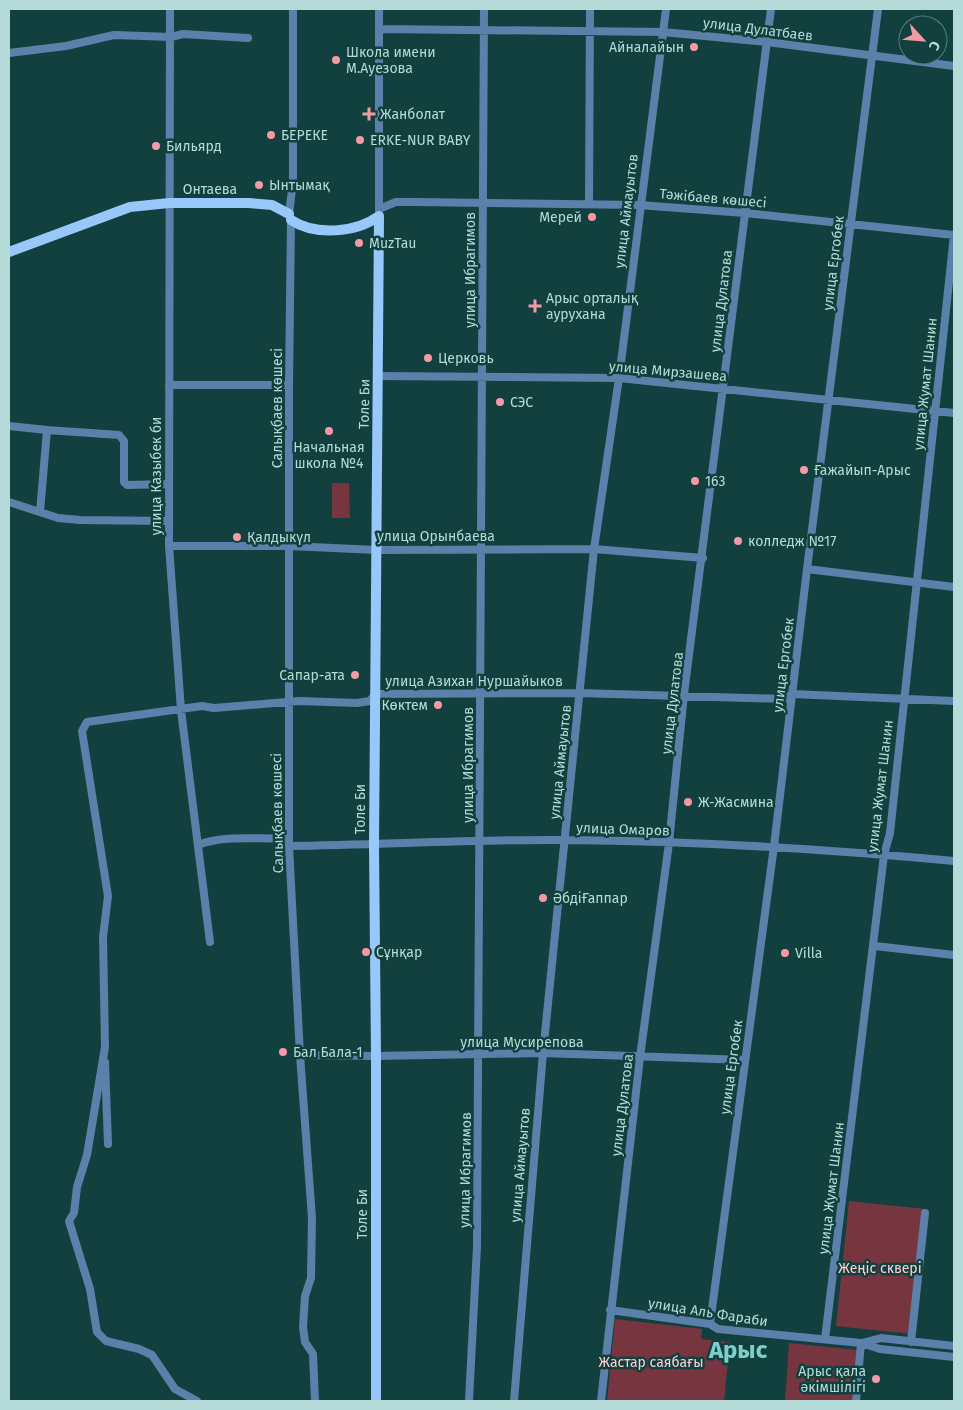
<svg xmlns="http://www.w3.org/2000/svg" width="963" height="1410" viewBox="0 0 963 1410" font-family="'Fira Sans',sans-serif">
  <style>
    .green { fill: #773540 }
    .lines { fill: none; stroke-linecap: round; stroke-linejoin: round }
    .minor { stroke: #5b81aa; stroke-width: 8 }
    .major { stroke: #99c7f9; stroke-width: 10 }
    .poi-dot { fill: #f49aa6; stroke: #12403e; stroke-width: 2 }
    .labels { text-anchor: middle; stroke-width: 5; stroke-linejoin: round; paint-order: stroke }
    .street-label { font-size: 14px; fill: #b4dbd8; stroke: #12403e }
    .poi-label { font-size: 14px; fill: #b4dbd8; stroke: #12403e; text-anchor: start }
    .park-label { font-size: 14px; fill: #ffced3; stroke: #12403e }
    .town-label { font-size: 24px; font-weight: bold; fill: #7cd0cc; stroke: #12403e }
  </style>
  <rect width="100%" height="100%" fill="#12403e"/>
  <!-- green -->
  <path class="green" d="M332,483H349L350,518H332Z
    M849,1201L925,1209L911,1334L836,1326Z
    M615,1319L702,1329L701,1339L730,1342L724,1401H607Z
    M789,1343L858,1350L852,1401H785Z"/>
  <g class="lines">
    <!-- minor -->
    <path class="minor" d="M170,9L169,546L181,710L210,942
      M293,9V181L289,214L291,220L289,385V846L300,1055L312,1218L311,1278L305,1296L303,1327L305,1342L313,1354L315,1401
      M379,9V212
      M379,29L663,32L767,42L954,66
      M9,53L66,46L114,35L171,37L183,34L248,38
      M589,203L590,9
      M379,209L396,202H415L639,205L745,213L954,235L890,833L884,855L825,1339
      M378,376L619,378L954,413
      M169,385H289
      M9,426L47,430
      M9,502L58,518L80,520L169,521
      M40,512L47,430L119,435L124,441V482L127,485L169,484
      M169,546H290L376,550L594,549L703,558
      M807,569L954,587
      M198,845C225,834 261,840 289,838
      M289,846C381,845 474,839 566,840C696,841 825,849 954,861
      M875,946L954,955
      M300,1055L376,1056L543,1053L745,1060
      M105,1062L108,1144
      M610,1310L710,1324L718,1329L861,1343L880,1349L954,1357
      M710,1324L774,846L807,569L878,9
      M911,1342L925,1213
      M862,1343L881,1338L954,1346
      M197,1401L175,1389L152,1355L139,1349L106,1341L97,1332L90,1289L69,1221L74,1213L77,1187L87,1155L105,1047L103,937L108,896L82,731L87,722L202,706L214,708L299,701L357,703L370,701L375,694L580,693L785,699L792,694L954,701
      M469,1401L477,1247L484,9
      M514,1401L543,1053L594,549L619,378L666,9
      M601,1401L640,1057L669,843L684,694L771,9
      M856,1401L861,1343"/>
    <!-- major -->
    <path class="major" d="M291,220C315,236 356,233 379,216
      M9,252L130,207L169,203H249L272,205L289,214
      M376,1401V1056L374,845L379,216"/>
  </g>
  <!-- markers -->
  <g class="poi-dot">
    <circle cx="694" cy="47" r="5"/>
    <circle cx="336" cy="60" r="5"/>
    <path d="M366.5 106.5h5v5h5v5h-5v5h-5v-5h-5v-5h5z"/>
    <circle cx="271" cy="135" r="5"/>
    <circle cx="360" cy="140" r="5"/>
    <circle cx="156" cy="146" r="5"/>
    <circle cx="259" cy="185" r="5"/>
    <circle cx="592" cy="217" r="5"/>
    <circle cx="359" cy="243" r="5"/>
    <path d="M532.5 298.5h5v5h5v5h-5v5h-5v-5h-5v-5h5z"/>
    <circle cx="428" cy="358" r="5"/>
    <circle cx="500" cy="402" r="5"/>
    <circle cx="329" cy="431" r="5"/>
    <circle cx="804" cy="470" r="5"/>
    <circle cx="695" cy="481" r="5"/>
    <circle cx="237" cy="537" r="5"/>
    <circle cx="738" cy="541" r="5"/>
    <circle cx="355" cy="675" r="5"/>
    <circle cx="438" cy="705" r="5"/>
    <circle cx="688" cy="802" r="5"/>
    <circle cx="543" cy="898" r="5"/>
    <circle cx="366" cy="952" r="5"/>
    <circle cx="785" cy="953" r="5"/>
    <circle cx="283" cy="1052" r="5"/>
    <circle cx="876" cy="1379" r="5"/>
  </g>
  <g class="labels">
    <!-- street labels -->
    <g class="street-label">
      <text transform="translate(758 29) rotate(7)" y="5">улица Дулатбаев</text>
      <text x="210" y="194">Онтаева</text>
      <text transform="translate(713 198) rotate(5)" y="5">Тәжібаев көшесі</text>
      <text transform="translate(626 211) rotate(-83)" y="5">улица Аймауытов</text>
      <text transform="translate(833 263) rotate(-83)" y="5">улица Ергобек</text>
      <text transform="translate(470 270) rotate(-90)" y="5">улица Ибрагимов</text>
      <text transform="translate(721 301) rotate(-83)" y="5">улица Дулатова</text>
      <text transform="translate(668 371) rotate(5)" y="5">улица Мирзашева</text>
      <text transform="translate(925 384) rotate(-84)" y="5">улица Жумат Шанин</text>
      <text transform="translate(364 404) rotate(-89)" y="5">Толе Би</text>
      <text transform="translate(277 408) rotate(-90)" y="5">Салықбаев көшесі</text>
      <text transform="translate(156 476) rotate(-90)" y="5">улица Казыбек би</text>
      <text x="436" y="541">улица Орынбаева</text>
      <text transform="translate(783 665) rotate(-83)" y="5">улица Ергобек</text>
      <text x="474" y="686">улица Азихан Нуршайыков</text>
      <text transform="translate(672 703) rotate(-83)" y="5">улица Дулатова</text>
      <text transform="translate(560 762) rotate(-84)" y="5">улица Аймауытов</text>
      <text transform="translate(468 765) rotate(-90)" y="5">улица Ибрагимов</text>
      <text transform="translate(880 786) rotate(-83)" y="5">улица Жумат Шанин</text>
      <text transform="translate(360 809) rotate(-90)" y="5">Толе Би</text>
      <text transform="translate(277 813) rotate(-91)" y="5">Салықбаев көшесі</text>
      <text transform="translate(623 829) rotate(2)" y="5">улица Омаров</text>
      <text x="522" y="1047">улица Мусирепова</text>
      <text transform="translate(731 1067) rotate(-82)" y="5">улица Ергобек</text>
      <text transform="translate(622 1105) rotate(-83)" y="5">улица Дулатова</text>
      <text transform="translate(520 1165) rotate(-85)" y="5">улица Аймауытов</text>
      <text transform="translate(465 1170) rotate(-89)" y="5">улица Ибрагимов</text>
      <text transform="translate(831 1188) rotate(-83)" y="5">улица Жумат Шанин</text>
      <text transform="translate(362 1214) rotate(-90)" y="5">Толе Би</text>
      <text transform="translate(708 1312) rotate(9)" y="5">улица Аль Фараби</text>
    </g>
    <!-- poi labels -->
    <g class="poi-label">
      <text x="684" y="52" text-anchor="end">Айналайын</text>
      <text x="346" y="57">Школа имени<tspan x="346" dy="16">М.Ауезова</tspan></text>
      <text x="380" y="119">Жанболат</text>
      <text x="281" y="140">БЕРЕКЕ</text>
      <text x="370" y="145">ERKE-NUR BABY</text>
      <text x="166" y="151">Бильярд</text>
      <text x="269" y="190">Ынтымақ</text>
      <text x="582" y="222" text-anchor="end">Мерей</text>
      <text x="369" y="248">MuzTau</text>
      <text x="546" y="303">Арыс орталық<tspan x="546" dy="16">аурухана</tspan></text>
      <text x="438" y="363">Церковь</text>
      <text x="510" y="407">СЭС</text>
      <text x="329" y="452" text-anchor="middle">Начальная<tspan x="329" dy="16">школа №4</tspan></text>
      <text x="814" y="475">Ғажайып-Арыс</text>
      <text x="705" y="486">163</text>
      <text x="247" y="542">Қалдыкүл</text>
      <text x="748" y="546">колледж №17</text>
      <text x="345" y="680" text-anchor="end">Сапар-ата</text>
      <text x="428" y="710" text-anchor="end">Көктем</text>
      <text x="698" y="807">Ж-Жасмина</text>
      <text x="553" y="903">ӘбдіҒаппар</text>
      <text x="376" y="957">Cұнқар</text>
      <text x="795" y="958">Villa</text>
      <text x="293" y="1057">Бал Бала-1</text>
      <text x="866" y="1376" text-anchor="end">Арыс қала<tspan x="866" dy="16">әкімшілігі</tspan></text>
    </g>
    <!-- park labels -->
    <g class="park-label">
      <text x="880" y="1273">Жеңіс сквері</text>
      <text x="651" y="1367">Жастар саябағы</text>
    </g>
    <!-- town labels -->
    <g class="town-label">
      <text x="738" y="1358">Арыс</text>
    </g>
  </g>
  <!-- border -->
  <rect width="963" height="1410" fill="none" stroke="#b4dbd8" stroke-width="20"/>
  <!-- north arrow -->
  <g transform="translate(923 40) rotate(116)"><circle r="24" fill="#12403e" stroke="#537e7c"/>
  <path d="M0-4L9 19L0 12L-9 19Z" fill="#f49aa6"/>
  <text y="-8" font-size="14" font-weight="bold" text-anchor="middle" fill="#b4dbd8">С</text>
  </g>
</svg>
